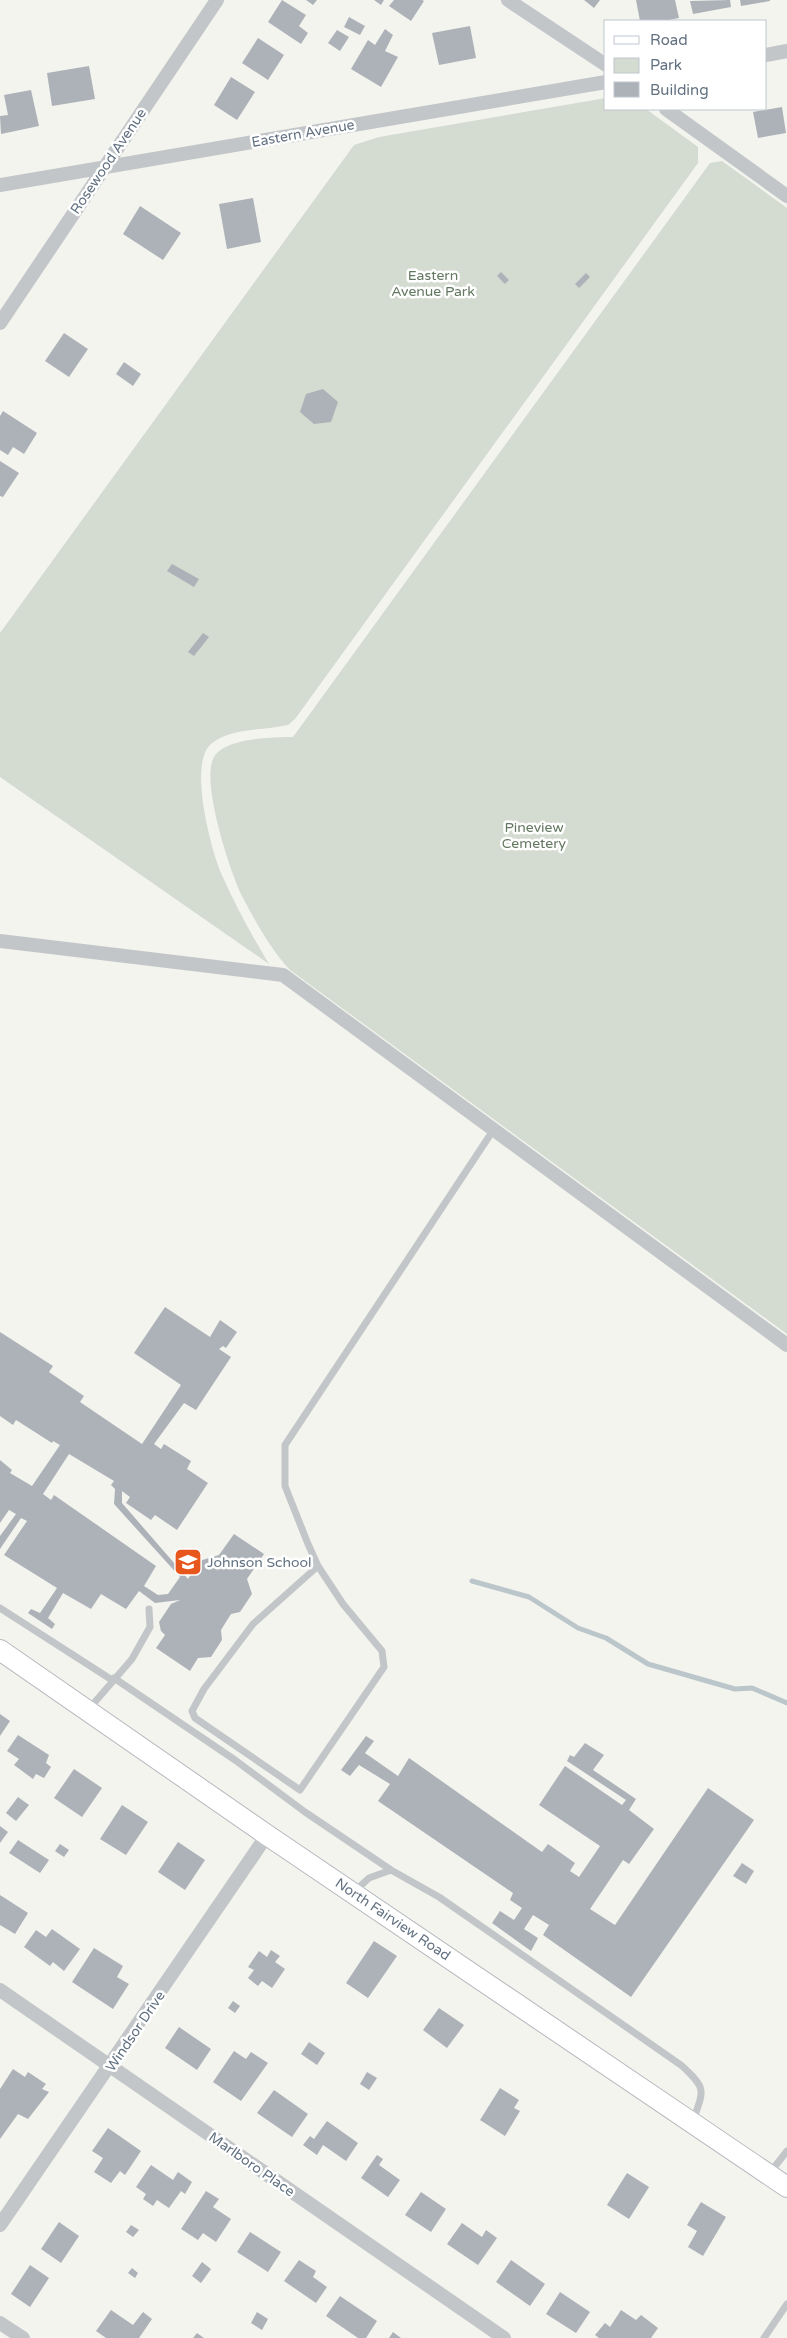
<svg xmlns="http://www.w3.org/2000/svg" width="787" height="2338" viewBox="0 0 787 2338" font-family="'Varela Round',sans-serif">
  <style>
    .green { fill: #d4dbd0 }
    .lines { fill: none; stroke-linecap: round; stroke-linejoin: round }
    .stream { stroke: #bbc6cb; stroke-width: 5 }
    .building { fill: #acb2b8; fill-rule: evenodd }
    .secondary-casing { stroke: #b5b9bd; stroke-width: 22 }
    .lane { stroke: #c3c6c9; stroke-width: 7 }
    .street { stroke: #c3c6c9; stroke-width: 14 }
    .secondary { stroke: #fff; stroke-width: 20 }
    .labels { text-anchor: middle; stroke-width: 5; stroke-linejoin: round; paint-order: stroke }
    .street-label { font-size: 14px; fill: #627181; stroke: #fff }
    .park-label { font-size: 14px; fill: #647861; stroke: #fff }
    .poi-label { font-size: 14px; fill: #627181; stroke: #fff; text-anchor: start }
  </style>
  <rect width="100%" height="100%" fill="#f4f4ef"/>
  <!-- green -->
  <path class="green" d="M606,98V109H646L698,147V163L295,719L288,725C264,731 230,727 211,744C188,764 211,849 221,873C235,905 251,934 269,964L0,777V633L354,145L379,137Z
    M722,161L787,208V1334L290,970C271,950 255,921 242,896C230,872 200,780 214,757C225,738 273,737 293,737L710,163Z"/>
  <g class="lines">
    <!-- stream -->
    <path class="stream" d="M472,1581L529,1597L578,1628L606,1638L648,1664L735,1689L752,1688L787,1703"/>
  </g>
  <!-- building -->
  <path class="building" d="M282,0L306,15L299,26L308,33L301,44L268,22Z
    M306,0H317L313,5Z
    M374,0H384L381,5Z
    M394,0H422L424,1L411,21L389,6Z
    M584,0H600L594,8Z
    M636,0H675L679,18L664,21H640Z
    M730,0L731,7L693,14L690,1Z
    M740,0H770V1L741,6Z
    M349,17L365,26L360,35L344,27Z
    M470,26L476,58L439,65L432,33Z
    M385,29L393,35L385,51L398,57L381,87L351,69L368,40L375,45Z
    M337,30L349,37L340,51L328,43Z
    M258,38L284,55L268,80L242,63Z
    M89,66L95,99L52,106L47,73Z
    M231,77L255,92L237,120L214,105Z
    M31,90L39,126L1,134L0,116L8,115L4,95Z
    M782,107L786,133L758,138L753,112Z
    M253,198L261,242L227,249L219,204Z
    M140,206L181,233L163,260L123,234Z
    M501,272L509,280L505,284L497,276Z
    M586,273L590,277L579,288L575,284Z
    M64,333L88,349L69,377L45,361Z
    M124,362L141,374L133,386L116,374Z
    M323,389L338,402L331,422L314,424L300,412L306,394Z
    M3,411L37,433L24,454L13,447L8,455L0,450V416Z
    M0,461L19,473L3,497L0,496Z
    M172,564L199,579L194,587L167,571Z
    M203,633L209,637L194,656L188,652Z
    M165,1307L210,1337L220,1320L237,1332L226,1348L223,1346L219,1349L231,1357L196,1410L184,1403L154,1444L161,1449L164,1444L191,1461L187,1469L208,1483L177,1530L155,1515L151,1520L126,1503L130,1497L122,1491V1503L188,1579L199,1561L219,1555L234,1534L264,1554L247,1579L252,1594L240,1612L231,1614L221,1630L222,1640L211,1657L198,1658L190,1671L156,1648L165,1635L161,1631L159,1622L171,1604L180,1600L155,1603L139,1591L126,1609L101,1594L91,1609L63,1593L48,1618L55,1624L52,1629L28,1613L31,1609L40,1613L57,1588L4,1555L27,1521L21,1518L0,1549V1536L16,1514L9,1510L0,1523V1460L12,1470L10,1473L32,1486L60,1445L53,1441L52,1443L16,1420L13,1425L0,1416V1332L53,1366L49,1372L84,1396L80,1402L142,1444L181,1385L134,1353ZM69,1454L114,1481L111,1485L115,1489L114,1504L180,1577L168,1594L158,1595L144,1586L156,1566L54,1495L51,1500L43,1494Z
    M0,1714L10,1721L0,1736Z
    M18,1735L49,1755L46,1763L51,1767L44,1778L36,1774L33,1779L14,1765L19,1759L7,1751Z
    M366,1736L374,1741L365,1753L398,1776L409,1758L542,1852L548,1844L575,1863L570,1871L579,1877L600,1846L539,1805L565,1766L622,1805L626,1800L567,1761L570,1755L574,1757L585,1743L604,1755L593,1770L636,1799L629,1810L654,1829L629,1864L623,1860L590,1909L615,1925L708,1788L754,1820L631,1997L543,1935L549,1925L533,1915L524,1929L538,1938L531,1951L492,1923L500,1911L514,1920L522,1908L510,1900L513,1893L378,1801L390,1784L359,1765L350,1776L341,1770Z
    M74,1769L102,1788L82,1817L54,1798Z
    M18,1797L29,1805L16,1821L6,1813Z
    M122,1805L148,1822L126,1855L100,1839Z
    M0,1826L8,1832L0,1843Z
    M18,1840L49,1860L40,1873L9,1853Z
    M178,1842L205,1860L185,1890L158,1872Z
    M60,1844L69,1850L64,1857L55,1851Z
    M742,1863L754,1871L746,1884L733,1876Z
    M0,1895L28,1913L15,1934L0,1925Z
    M52,1929L80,1949L64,1971L53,1962L50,1966L24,1947L36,1930L46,1937Z
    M374,1941L397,1956L368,1998L346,1983Z
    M94,1948L123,1966L117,1977L129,1984L113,2009L72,1982Z
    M271,1950L280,1956L275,1962L285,1969L272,1988L262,1981L258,1986L248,1978L254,1970L248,1967L259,1951L267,1957Z
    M233,2001L240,2006L235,2013L228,2008Z
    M439,2008L464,2025L447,2048L423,2030Z
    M179,2027L211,2049L197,2070L165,2048Z
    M309,2042L325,2053L317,2065L301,2054Z
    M234,2051L246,2059L251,2052L268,2063L241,2101L213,2082Z
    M13,2069L25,2077L28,2072L46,2084L42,2089L49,2092L28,2119L18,2114L0,2139V2089Z
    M367,2072L377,2078L369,2090L360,2084Z
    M500,2088L519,2100L514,2108L520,2111L505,2136L480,2120Z
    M274,2090L308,2114L292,2137L257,2113Z
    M327,2121L358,2143L346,2161L323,2145L317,2155L303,2145L310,2136L314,2139Z
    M108,2128L141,2151L125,2175L120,2171L111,2183L94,2172L103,2158L92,2151Z
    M377,2155L383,2159L379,2165L400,2180L388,2197L361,2178Z
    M151,2165L173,2180L178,2172L192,2182L185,2194L181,2191L169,2208L157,2200L153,2206L143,2199L146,2194L136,2187Z
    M627,2173L649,2187L629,2219L607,2205Z
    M206,2191L219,2199L213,2207L231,2219L216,2242L203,2233L198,2240L181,2229Z
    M421,2192L446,2209L431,2232L405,2215Z
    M701,2202L726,2217L703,2256L688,2247L697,2231L687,2225Z
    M59,2222L79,2236L61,2263L41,2249Z
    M462,2223L482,2237L486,2230L497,2238L478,2265L447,2244Z
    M131,2225L139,2230L133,2237L126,2232Z
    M250,2232L281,2252L268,2272L237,2252Z
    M299,2260L316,2271L313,2277L327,2287L316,2303L284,2281Z
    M511,2260L545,2284L530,2306L496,2282Z
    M202,2262L211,2269L201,2283L192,2276Z
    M30,2265L49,2278L30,2307L11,2294Z
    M132,2268L138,2273L135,2278L128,2273Z
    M560,2292L590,2312L576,2333L546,2314Z
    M340,2296L377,2321L366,2338H358L326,2316Z
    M111,2310L133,2325L143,2312L152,2319L139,2338H106L96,2331Z
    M621,2310L636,2320L641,2315L658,2328L651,2338H599L595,2335L605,2323L610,2327Z
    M257,2312L268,2319L262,2330L251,2323Z
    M393,2332L401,2338H389Z
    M197,2333L204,2338H193Z"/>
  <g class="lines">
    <defs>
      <path id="secondary" d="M0,1650L267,1835L787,2187"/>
    </defs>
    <!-- secondary casing -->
    <use href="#secondary" class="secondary-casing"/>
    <!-- lane -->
    <path class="lane" d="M318,1566L253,1624L204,1689L192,1711L195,1718L300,1790L384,1667L382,1651L343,1604L318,1566L308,1544L285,1486V1445L494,1129
      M0,1608L112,1680
      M114,1678L235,1760L305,1812L391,1870L439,1897L681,2065C707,2089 704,2089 693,2121
      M88,1710L132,1659L150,1627L149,1609
      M354,1892L369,1878L391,1870
      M769,2174L787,2151
      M764,2338L787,2304"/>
    <!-- street -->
    <path class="street" d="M508,0L606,65
      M766,55L787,51
      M666,109L787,196
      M0,185L606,82
      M0,323L217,0
      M0,941L283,975L787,1345
      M0,1990L504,2338
      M0,2225L267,1835
      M0,2323L23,2338"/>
    <!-- secondary -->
    <use href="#secondary" class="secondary"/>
  </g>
  <!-- icons -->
  <defs>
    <symbol id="school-square" viewBox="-11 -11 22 22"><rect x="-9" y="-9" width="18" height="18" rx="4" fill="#e7561b" stroke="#fff"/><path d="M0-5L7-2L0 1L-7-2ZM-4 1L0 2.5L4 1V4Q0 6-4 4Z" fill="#fff"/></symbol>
  </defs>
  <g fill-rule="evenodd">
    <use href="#school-square" x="172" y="1546" width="32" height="32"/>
  </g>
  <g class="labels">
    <!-- street labels -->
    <g class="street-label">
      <text transform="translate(303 133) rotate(-10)" y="5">Eastern Avenue</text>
      <text transform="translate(108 161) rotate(-56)" y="5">Rosewood Avenue</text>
      <text transform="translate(393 1919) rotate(34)" y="5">North Fairview Road</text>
      <text transform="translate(135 2031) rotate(-56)" y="5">Windsor Drive</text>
      <text transform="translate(252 2164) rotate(35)" y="5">Marlboro Place</text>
    </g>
    <!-- park labels -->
    <g class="park-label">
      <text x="433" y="280">Eastern<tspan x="433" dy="16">Avenue Park</tspan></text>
      <text x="534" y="832">Pineview<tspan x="534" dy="16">Cemetery</tspan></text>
    </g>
    <!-- poi labels -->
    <g class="poi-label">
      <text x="207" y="1567">Johnson School</text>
    </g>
  </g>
  <!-- legend -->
  <rect x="604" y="20" width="162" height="90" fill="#ffffff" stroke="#c0c6cd"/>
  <rect x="614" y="36" width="25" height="8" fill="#ffffff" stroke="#c0c6cd"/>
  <text x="650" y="45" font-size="15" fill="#627181">Road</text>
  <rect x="614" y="58" width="25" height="15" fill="#d4dbd0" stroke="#c0c6cd"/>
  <text x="650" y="70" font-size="15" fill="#627181">Park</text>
  <rect x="614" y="82" width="25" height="15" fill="#acb2b8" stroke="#c0c6cd"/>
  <text x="650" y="95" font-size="15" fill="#627181">Building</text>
</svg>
